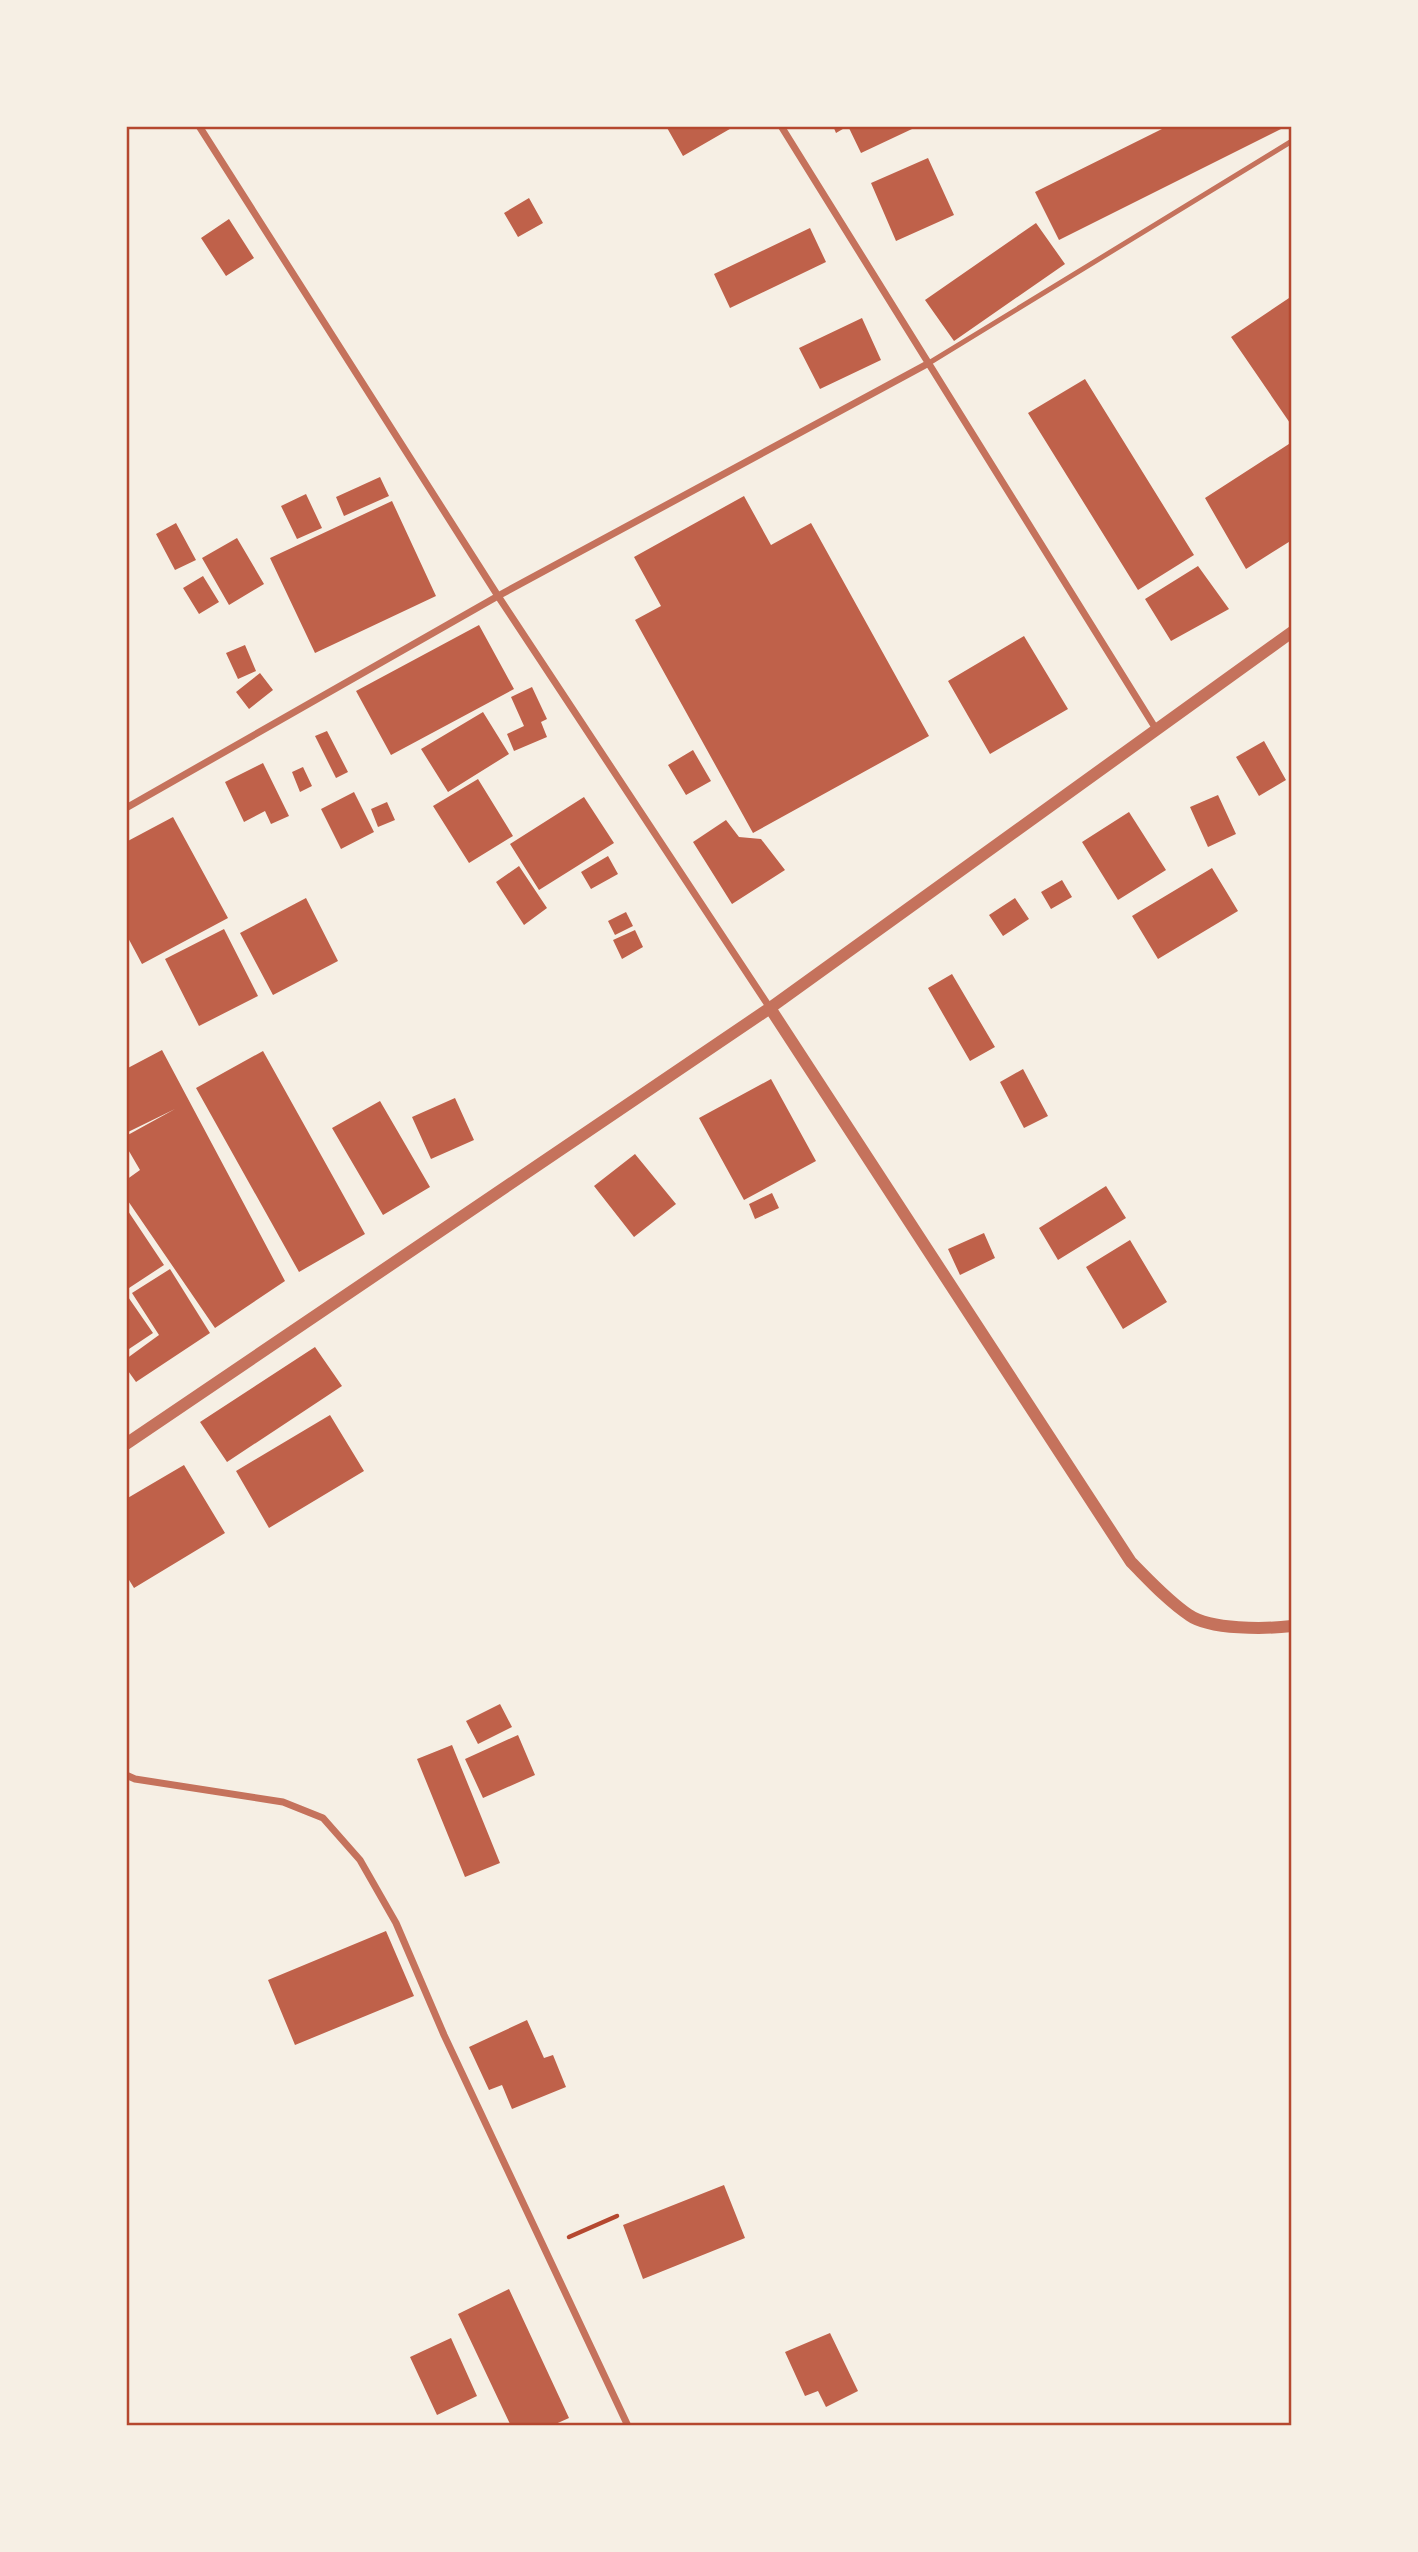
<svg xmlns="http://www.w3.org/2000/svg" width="1418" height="2552" viewBox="0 0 1418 2552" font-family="Overpass,sans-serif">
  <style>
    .building { fill: #bf614a }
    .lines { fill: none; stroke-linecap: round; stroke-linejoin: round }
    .path { stroke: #b5482f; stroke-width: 4.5 }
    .service { stroke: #c5725c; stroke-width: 5 }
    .minor { stroke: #c5725c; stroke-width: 7 }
    .tertiary { stroke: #c5725c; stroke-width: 12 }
    .neatline { fill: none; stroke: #b5482f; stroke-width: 2.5 }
  </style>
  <rect width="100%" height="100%" fill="#f6efe4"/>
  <!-- building -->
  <path class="building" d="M666,126H735L683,156Z
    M833,126H911L912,129L861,153L848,126L836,133Z
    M1168,126H1287L1059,240L1035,192Z
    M928,158L954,215L896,241L871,183Z
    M529,198L543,223L518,237L504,213Z
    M229,219L254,258L226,276L201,238Z
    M1036,223L1065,264L954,341L925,300Z
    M810,228L826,262L730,308L714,274Z
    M1292,296V426L1231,337Z
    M862,318L881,360L820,389L799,348Z
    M1085,379L1194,555L1138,590L1028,413Z
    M1292,442V540L1246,569L1205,498Z
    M380,477L389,496L344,516L336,497Z
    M306,494L322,528L297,539L281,506Z
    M744,496L771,545L811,523L929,736L753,833L635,620L661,606L634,557Z
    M392,501L436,596L315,653L270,558Z
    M176,523L196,560L175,570L156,534Z
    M237,538L264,584L229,605L202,558Z
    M1198,566L1229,609L1171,641L1145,599Z
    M203,576L219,602L199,614L183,588Z
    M479,625L514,689L391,755L356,691Z
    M1024,636L1068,709L990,754L948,681Z
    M245,645L256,671L238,679L226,653Z
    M260,673L273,690L249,709L236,692Z
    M532,687L547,719L541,722L547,737L514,751L507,734L524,726L511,697Z
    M483,712L509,754L448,792L421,749Z
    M327,731L348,772L336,778L315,736Z
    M1264,741L1286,780L1259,796L1236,757Z
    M693,750L711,781L686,795L668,765Z
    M263,763L289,816L271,824L265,811L244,822L225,782Z
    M303,767L312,786L300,792L292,772Z
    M478,779L513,836L469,863L433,806Z
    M354,792L374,832L341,849L321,809Z
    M1218,795L1236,834L1208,847L1190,807Z
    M584,797L614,843L539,890L510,844Z
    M387,802L395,820L378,827L371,809Z
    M1129,812L1166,870L1118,900L1082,842Z
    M173,817L228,918L142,964L126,934V842Z
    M726,820L739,837L761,839L785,870L732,904L693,842Z
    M608,856L618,874L591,889L581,872Z
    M519,866L547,908L524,925L496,882Z
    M1212,868L1238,911L1158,959L1132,916Z
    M1062,880L1072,897L1051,909L1041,892Z
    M306,898L338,961L273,995L240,933Z
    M1015,898L1029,919L1003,936L989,915Z
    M626,912L633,926L615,935L608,921Z
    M224,929L258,996L199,1026L165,959Z
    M635,930L643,947L622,959L613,940Z
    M952,974L995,1047L970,1061L928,988Z
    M162,1050L285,1281L215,1328L126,1198V1180L140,1170L126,1146V1136L175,1109L126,1133V1069Z
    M263,1051L365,1234L299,1272L196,1088Z
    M1023,1069L1048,1116L1024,1128L1000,1082Z
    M771,1079L816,1161L744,1200L699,1118Z
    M455,1098L474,1140L431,1159L412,1117Z
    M380,1101L430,1187L383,1215L332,1128Z
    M635,1154L676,1204L634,1237L594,1186Z
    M1106,1186L1126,1218L1058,1260L1039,1228Z
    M772,1193L779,1208L755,1219L749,1204Z
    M126,1208L164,1265L129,1288L126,1283Z
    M984,1233L995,1258L960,1275L948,1249Z
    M1130,1240L1167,1302L1123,1329L1086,1267Z
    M170,1269L210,1333L136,1382L126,1368V1359L159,1335L132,1293Z
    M126,1294L153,1333L126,1351Z
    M315,1347L342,1386L227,1462L200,1422Z
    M330,1415L364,1471L269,1528L236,1471Z
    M184,1465L225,1533L134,1588L126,1575V1499Z
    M500,1704L512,1727L478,1744L466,1721Z
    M518,1735L535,1775L483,1798L465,1759Z
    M452,1745L500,1863L465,1877L417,1759Z
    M386,1931L414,1996L295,2045L268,1980Z
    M527,2020L544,2058L553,2055L566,2087L512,2109L502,2085L489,2090L469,2047Z
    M724,2185L745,2238L643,2279L623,2225Z
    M509,2289L569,2418L551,2426H511L458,2314Z
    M830,2333L858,2391L826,2407L818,2391L805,2396L785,2352Z
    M451,2338L477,2396L437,2415L410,2357Z"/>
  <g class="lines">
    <!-- path -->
    <path class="path" d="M569,2237L617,2216"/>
    <!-- service -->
    <path class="service" d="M929,363L1292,141"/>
    <!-- minor -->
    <path class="minor" d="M199,126L498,596L770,1008
      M781,126L1156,729
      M126,808L498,596L929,363
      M126,1775L135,1779L283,1802L323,1818L360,1860L396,1923L444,2035L628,2426"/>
    <!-- tertiary -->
    <path class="tertiary" d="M770,1008L1131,1562C1149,1580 1168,1601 1189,1615C1210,1630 1266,1629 1292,1626
      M126,1444L770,1008L1292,632"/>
  </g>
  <!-- border -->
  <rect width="1418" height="2552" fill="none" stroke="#f6efe4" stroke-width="256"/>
  <rect x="128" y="128" width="1162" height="2296" class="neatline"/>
</svg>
